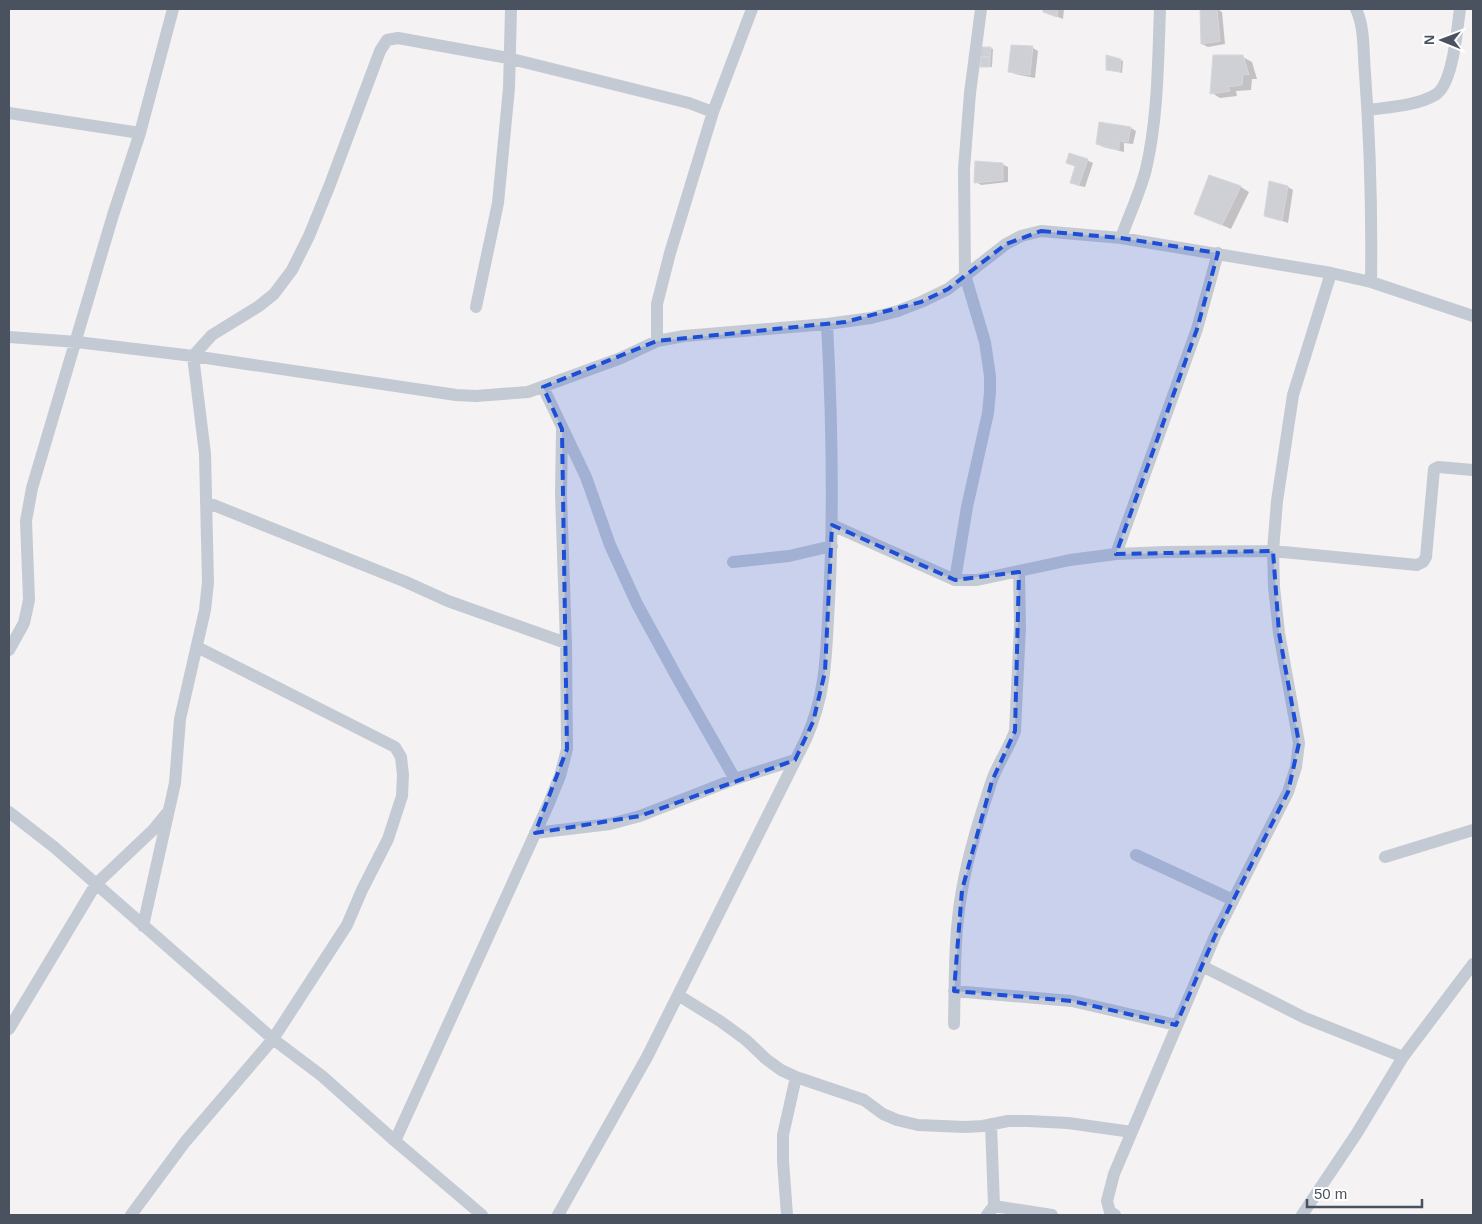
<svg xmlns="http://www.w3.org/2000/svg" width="1482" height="1224" viewBox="0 0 1482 1224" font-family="Helvetica,sans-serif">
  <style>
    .shadow { fill: #0003 }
    .building { fill: #cfd0d6; stroke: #d6d7dd }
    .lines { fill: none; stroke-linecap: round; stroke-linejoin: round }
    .street { stroke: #c3cad3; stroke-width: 12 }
    .marked { fill: #1d4ed8; fill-opacity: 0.2; stroke: #1d4ed8; stroke-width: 4; stroke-dasharray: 10 6; stroke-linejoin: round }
  </style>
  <rect width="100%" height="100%" fill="#f4f2f2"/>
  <!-- shadow -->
  <path class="shadow" d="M1044,9H1064L1063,19L1050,14L1044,11Z
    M1217,9L1222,12L1225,44L1208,47L1202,44L1201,10Z
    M1012,46L1033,48L1038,51L1035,78L1015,74L1009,71Z
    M990,48L993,49L992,67H984L982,66Z
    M1107,57L1123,61L1122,73L1107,69Z
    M1243,57L1252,62L1257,79H1252L1251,90L1236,91L1237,96L1220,98L1212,93Z
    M1131,128L1136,131L1133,144L1124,143V152L1103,147L1098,144Z
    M1087,160L1093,163L1085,187L1076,185L1071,182L1077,167L1067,162Z
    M1002,164L1008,167V182L981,185L976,182Z
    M1210,177L1241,187L1249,192L1231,229L1196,214Z
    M1288,187L1293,190L1288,223L1265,215Z"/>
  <!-- building -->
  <path class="building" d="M1043,9H1058L1057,17L1043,12Z
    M1200,9H1217L1220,41L1201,44Z
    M1011,45L1033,46L1030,75L1008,72Z
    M980,47H991L990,57H981Z
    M1106,55L1121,59L1120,72L1106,70Z
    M1213,55H1243L1249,75L1243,74L1242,85L1228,87L1230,91L1210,94Z
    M981,57H990V67H980Z
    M1099,122L1131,127L1128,142L1119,141V150L1096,144Z
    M1069,153L1088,159L1079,185L1070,183L1075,166L1066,163Z
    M975,161L1003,163V180L974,183Z
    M1209,175L1241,186L1222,225L1194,214Z
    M1269,181L1288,186L1282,221L1264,216Z"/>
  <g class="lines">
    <!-- street -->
    <path class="street" d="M1356,9C1365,28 1363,52 1365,73C1370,142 1372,212 1371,282
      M1368,110C1389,107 1416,106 1435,95C1453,85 1457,29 1460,9
      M9,113L140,133
      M1121,238C1129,215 1140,193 1146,169C1158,118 1158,62 1160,9
      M476,307L498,203L509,88L511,9
      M9,337L77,342L193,356L456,395L476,396L528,392L621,358L657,341L684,336L827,324L871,318L898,311L921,302L948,289L1006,244L1021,236L1041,231L1121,238L1331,273L1371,282L1473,316
      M657,341V304L670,253L713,112L752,9
      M543,387L586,477L610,545L637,604L678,679L735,779
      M206,502L406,582L448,601L566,643
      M832,525L955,580H977L1070,560L1116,554L1165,552L1273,551L1417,565L1423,562L1426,557L1434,469L1438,467L1473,470
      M1116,554L1197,329L1218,253
      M733,562L789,556L832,546
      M955,580L967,507L988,413L990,392V376L985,342L965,275L964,169L970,93L981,9
      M9,650L24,623L29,600L26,521L32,488L113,215L140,133L173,9
      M9,812L54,847L273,1039L322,1076L395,1141L482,1215
      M535,833L610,824L640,816L735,779L795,760
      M1136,855L1233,900
      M1385,857L1473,830
      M143,926L175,783L180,719L205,610L208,582L205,454L193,356L212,335L259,306L274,294L292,270L309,236L329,187L380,51L387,40L398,38L508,58L689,103L713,112
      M1202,966L1305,1018L1403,1057
      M954,991L1072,1001L1176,1025
      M678,995L720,1021L746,1040L766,1059L781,1070L796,1077L864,1100L883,1114L897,1120L918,1125L965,1127L983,1126L1008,1121H1028L1068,1123L1132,1132
      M954,1024C955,979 954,934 962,890C968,854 980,817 991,783C997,764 1009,749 1015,731L1020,627L1019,572
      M9,1029L96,884L153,830L167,813
      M395,1141L549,803L560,776L567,749L566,643L561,494L562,429
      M994,1206L1052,1215
      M131,1215L185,1142L273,1039L347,925L362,890L388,839L402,796L403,775L401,757L395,747L197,647
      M558,1215L647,1057L806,739C827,692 826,652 829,601C834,509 832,417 827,324
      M787,1215L783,1161V1135L796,1077
      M987,1215L994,1206L991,1124
      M1115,1215L1110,1212L1107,1201L1114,1174L1215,936L1288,792L1296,767L1299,743L1279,633L1274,587L1273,551L1277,501L1293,395L1331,273
      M1302,1215L1357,1133L1403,1057L1473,964"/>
  </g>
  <!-- marked area -->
  <path class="marked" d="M1041,231L1121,238L1218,253L1197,329L1116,554L1273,551L1279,633L1299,743L1288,792L1215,936L1176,1025L1072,1001L954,991L962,890L992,781L1015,731L1019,572L955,580L832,525L825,672L813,722L795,760L640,816L535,833L567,749L562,429L543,387L657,341L845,322L921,302L948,289L1006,244Z"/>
  <!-- border -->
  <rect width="1482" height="1224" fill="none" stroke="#4a525f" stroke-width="20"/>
  <!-- north arrow -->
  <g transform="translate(1442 40) rotate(271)" stroke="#ffffff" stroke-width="4" paint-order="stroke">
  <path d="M0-4L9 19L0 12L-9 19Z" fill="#4a525f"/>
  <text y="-8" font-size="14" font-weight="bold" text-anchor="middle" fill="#4a525f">N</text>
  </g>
  <!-- scale -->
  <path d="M1307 1199v8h115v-8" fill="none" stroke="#4a525f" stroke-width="2.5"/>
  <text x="1314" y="1199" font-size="15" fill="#4a525f" stroke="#ffffff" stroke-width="4" paint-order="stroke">50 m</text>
</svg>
